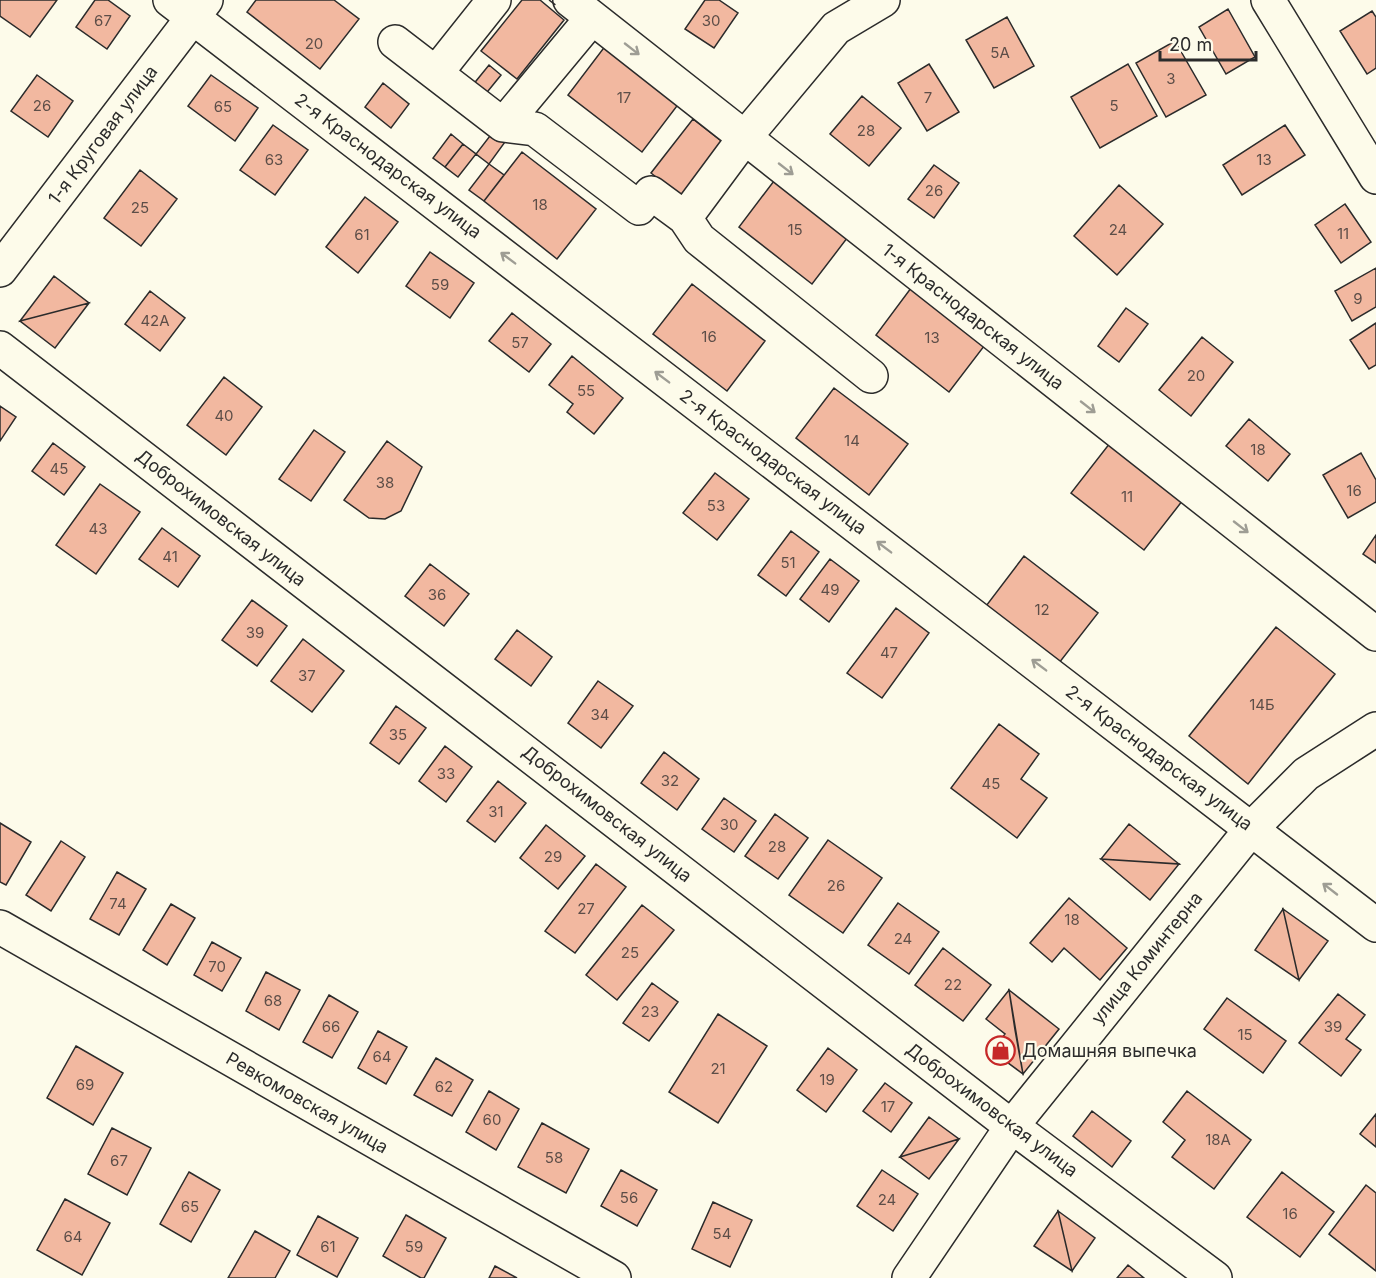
<svg xmlns="http://www.w3.org/2000/svg" width="1376" height="1278" viewBox="0 0 1376 1278" font-family="Inter,sans-serif">
  <style>
    .building { fill: #f2b8a0; stroke: #2b2b2b; stroke-width: 1.5 }
    .lines { fill: none; stroke-linecap: round; stroke-linejoin: round }
    .minor-casing { stroke: #2b2b2b; stroke-width: 36 }
    .minor { stroke: #fdfbea; stroke-width: 33 }
    .fence { stroke: #2b2b2b; stroke-width: 1.5; stroke-dasharray: 8 3; stroke-linecap: butt }
    .oneway { stroke: #9e9d94 }
    .labels { text-anchor: middle; stroke-width: 4.5; stroke-linejoin: round; paint-order: stroke }
    .number-label { font-size: 15px; fill: #5d4e48 }
    .street-label { font-size: 18px; fill: #2b2b2b; stroke: #fdfbea }
    .poi-label { font-size: 18px; fill: #2b2b2b; stroke: #fdfbea; text-anchor: start }
  </style>
  <rect width="100%" height="100%" fill="#fdfbea"/>
  <!-- building -->
  <path class="building" d="M0,0H57L30,37L0,16Z
    M95,0H108L130,16L107,49L76,27Z
    M256,0H334L359,19L320,69L247,12Z
    M522,0H540L564,20L517,79L481,51Z
    M705,0H719L738,13L714,48L685,29Z
    M1228,9L1255,57L1226,74L1199,27Z
    M1372,11L1376,17V68L1367,74L1340,31Z
    M1007,17L1034,66L994,88L966,40Z
    M1175,41L1206,95L1166,117L1136,63Z
    M606,45L680,102L642,152L568,95Z
    M929,64L959,112L927,131L898,83Z
    M1128,64L1157,116L1100,148L1071,97Z
    M489,65L501,75L484,96L472,86Z
    M37,75L73,101L48,137L11,111Z
    M211,75L258,108L235,141L188,106Z
    M383,83L409,104L391,128L365,107Z
    M862,96L901,128L869,166L830,134Z
    M693,119L729,147L687,202L651,173Z
    M273,125L308,150L275,195L240,170Z
    M1285,125L1305,155L1242,195L1223,165Z
    M493,132L505,142L489,164L476,154Z
    M451,134L463,144L445,167L433,158Z
    M463,144L476,154L458,177L445,167Z
    M522,152L596,209L557,259L484,201Z
    M489,164L504,175L484,201L469,190Z
    M934,165L959,183L934,218L908,199Z
    M140,170L177,199L141,246L104,218Z
    M777,177L851,233L812,284L739,227Z
    M1119,185L1163,224L1117,275L1074,236Z
    M365,197L398,222L358,273L326,247Z
    M1345,204L1371,242L1341,263L1315,225Z
    M430,252L474,283L450,318L406,286Z
    M1376,268V307L1352,321L1335,291Z
    M54,276L89,303L20,321Z
    M692,284L765,341L727,391L653,334Z
    M914,284L988,341L949,392L876,335Z
    M150,291L185,318L160,351L125,324Z
    M89,303L55,348L20,321Z
    M1126,308L1148,324L1119,362L1098,346Z
    M512,313L551,344L529,372L489,341Z
    M1376,323V365L1369,369L1350,340Z
    M1202,337L1233,362L1191,416L1159,390Z
    M572,356L623,398L594,434L567,412L573,404L549,385Z
    M224,377L262,407L226,455L187,425Z
    M834,388L908,444L869,495L796,438Z
    M0,406L16,417L0,441Z
    M1249,419L1290,454L1268,481L1226,446Z
    M314,430L345,452L311,501L279,479Z
    M387,441L422,467L401,511L385,519L369,518L344,500Z
    M53,443L85,467L64,495L32,471Z
    M1110,443L1183,500L1144,550L1071,493Z
    M1361,453L1376,480V502L1348,518L1323,475Z
    M715,473L749,499L717,540L683,513Z
    M100,484L140,512L96,574L56,545Z
    M162,528L200,556L178,587L139,559Z
    M791,531L819,552L786,596L758,575Z
    M1376,535V563L1363,554Z
    M1024,556L1098,613L1059,663L986,606Z
    M830,559L859,581L829,622L800,599Z
    M430,564L469,594L444,626L405,596Z
    M252,600L287,626L257,666L222,640Z
    M896,608L929,633L882,698L847,673Z
    M1276,627L1335,674L1248,784L1189,736Z
    M517,630L552,657L531,686L495,659Z
    M303,639L344,671L312,712L271,681Z
    M598,681L633,706L601,748L568,723Z
    M396,706L426,728L399,764L370,743Z
    M999,724L1039,754L1021,779L1047,798L1017,838L951,788Z
    M445,746L472,767L446,802L419,781Z
    M664,752L699,779L677,810L641,783Z
    M498,781L526,803L495,842L467,821Z
    M724,798L756,821L734,852L702,829Z
    M775,814L808,838L778,879L745,856Z
    M0,823L31,842L6,885L0,882Z
    M1129,824L1179,864L1101,859Z
    M546,825L585,856L558,889L520,858Z
    M828,840L882,878L843,933L789,895Z
    M61,841L85,857L51,911L26,895Z
    M1101,859L1179,864L1150,900Z
    M596,864L626,887L575,953L545,931Z
    M117,872L146,889L119,935L90,919Z
    M1069,898L1127,948L1100,980L1064,948L1052,962L1030,943Z
    M898,903L939,932L909,974L868,945Z
    M171,904L195,918L167,965L143,950Z
    M642,905L674,930L617,1000L586,975Z
    M1283,909L1299,980L1255,950Z
    M1283,909L1328,941L1299,980Z
    M212,942L241,958L222,991L194,975Z
    M943,948L991,985L963,1021L915,985Z
    M266,972L300,990L279,1030L246,1011Z
    M652,983L678,1002L649,1041L623,1023Z
    M1009,990L1015,1030L1023,1074L992,1051L1005,1034L986,1019Z
    M1009,990L1059,1029L1023,1074Z
    M1338,994L1365,1015L1346,1039L1361,1050L1341,1076L1299,1043Z
    M329,995L358,1012L332,1058L303,1042Z
    M1227,998L1286,1041L1263,1073L1204,1029Z
    M718,1014L767,1046L718,1123L669,1092Z
    M378,1031L407,1047L386,1084L358,1068Z
    M76,1046L123,1073L93,1125L47,1098Z
    M828,1048L857,1070L826,1112L797,1090Z
    M436,1058L473,1080L452,1116L414,1095Z
    M885,1083L912,1103L891,1132L863,1111Z
    M489,1091L519,1109L496,1150L466,1132Z
    M1187,1091L1251,1140L1214,1189L1172,1157L1185,1140L1163,1122Z
    M1092,1111L1131,1141L1112,1167L1073,1136Z
    M1376,1114V1147L1360,1134Z
    M929,1117L959,1139L900,1157Z
    M542,1123L589,1149L566,1193L518,1167Z
    M112,1128L151,1148L127,1195L88,1174Z
    M959,1139L929,1179L900,1157Z
    M621,1170L657,1190L637,1226L601,1206Z
    M882,1170L918,1194L893,1231L857,1206Z
    M189,1172L220,1190L191,1242L160,1224Z
    M1282,1172L1334,1212L1300,1257L1247,1217Z
    M1366,1185L1376,1193V1271L1329,1234Z
    M65,1199L110,1223L82,1275L37,1250Z
    M713,1202L752,1220L730,1267L692,1249Z
    M1058,1211L1095,1238L1072,1271Z
    M1058,1211L1072,1271L1034,1246Z
    M406,1215L446,1238L424,1278H421L383,1256Z
    M318,1216L358,1238L337,1277L297,1255Z
    M255,1231L290,1251L275,1278H228Z
    M1128,1265L1144,1278H1117Z
    M495,1266L517,1278H489Z"/>
  <g class="lines">
    <defs>
      <path id="minor" d="M170,0L1376,925
        M570,0L1376,634
        M1268,0L1376,177
        M395,42L503,125L535,129L639,208L651,193L685,218
        M436,73L494,0
        M503,125L592,18
        M0,270L206,0
        M0,348L998,1116L1215,1278
        M871,376L699,239L685,218L745,137L836,28L883,0
        M0,927L614,1278
        M909,1278L1012,1126L1252,828L1306,774L1376,729"/>
    </defs>
    <!-- minor casing -->
    <use href="#minor" class="minor-casing"/>
    <!-- minor -->
    <use href="#minor" class="minor"/>
    <!-- fence -->
    <path class="fence" d="M549,0L557,6"/>
  </g>
  <!-- one-way arrows -->
  <defs><path id="oneway-shaft" d="M-6 0H5M1.5-3L5.5 0L1.5 3" fill="none" stroke-width="1.6" stroke-linecap="round" stroke-linejoin="round" transform="scale(1.5)"/></defs>
  <g class="oneway">
    <use href="#oneway-shaft" transform="translate(632 49) rotate(38)"/>
    <use href="#oneway-shaft" transform="translate(786 169) rotate(38)"/>
    <use href="#oneway-shaft" transform="translate(508 258) rotate(-143)"/>
    <use href="#oneway-shaft" transform="translate(662 377) rotate(-143)"/>
    <use href="#oneway-shaft" transform="translate(1088 407) rotate(38)"/>
    <use href="#oneway-shaft" transform="translate(1241 527) rotate(38)"/>
    <use href="#oneway-shaft" transform="translate(884 547) rotate(-143)"/>
    <use href="#oneway-shaft" transform="translate(1039 665) rotate(-143)"/>
    <use href="#oneway-shaft" transform="translate(1330 889) rotate(-142)"/>
  </g>
  <!-- icons -->
  <defs>
    <symbol id="shop-ring" viewBox="-11 -11 22 22"><circle r="9.5" fill="#fdfbea" stroke="#c62828" stroke-width="1.5"/><path d="M-5-2.5h2.3a2.7 3.5 0 0 1 5.4 0H5L5.5 6h-11ZM-1.5-2.5h3a1.5 2.3 0 0 0-3 0Z" fill="#c62828"/></symbol>
  </defs>
  <g fill-rule="evenodd">
    <use href="#shop-ring" x="984" y="1034" width="33" height="33"/>
  </g>
  <g class="labels">
    <!-- number labels -->
    <g class="number-label">
      <text x="103" y="26">67</text>
      <text x="711" y="26">30</text>
      <text x="314" y="49">20</text>
      <text x="1000" y="58">5А</text>
      <text x="1171" y="84">3</text>
      <text x="624" y="103">17</text>
      <text x="928" y="103">7</text>
      <text x="42" y="111">26</text>
      <text x="1114" y="111">5</text>
      <text x="223" y="112">65</text>
      <text x="866" y="136">28</text>
      <text x="274" y="165">63</text>
      <text x="1264" y="165">13</text>
      <text x="934" y="196">26</text>
      <text x="540" y="210">18</text>
      <text x="140" y="213">25</text>
      <text x="795" y="235">15</text>
      <text x="1118" y="235">24</text>
      <text x="1343" y="239">11</text>
      <text x="362" y="240">61</text>
      <text x="440" y="290">59</text>
      <text x="1358" y="304">9</text>
      <text x="155" y="326">42А</text>
      <text x="709" y="342">16</text>
      <text x="932" y="343">13</text>
      <text x="520" y="348">57</text>
      <text x="1196" y="381">20</text>
      <text x="586" y="396">55</text>
      <text x="224" y="421">40</text>
      <text x="852" y="446">14</text>
      <text x="1258" y="455">18</text>
      <text x="59" y="474">45</text>
      <text x="385" y="488">38</text>
      <text x="1354" y="496">16</text>
      <text x="1127" y="502">11</text>
      <text x="716" y="511">53</text>
      <text x="98" y="534">43</text>
      <text x="170" y="562">41</text>
      <text x="788" y="568">51</text>
      <text x="830" y="595">49</text>
      <text x="437" y="600">36</text>
      <text x="1042" y="615">12</text>
      <text x="255" y="638">39</text>
      <text x="889" y="658">47</text>
      <text x="307" y="681">37</text>
      <text x="1262" y="710">14Б</text>
      <text x="600" y="720">34</text>
      <text x="398" y="740">35</text>
      <text x="446" y="779">33</text>
      <text x="670" y="786">32</text>
      <text x="991" y="789">45</text>
      <text x="496" y="817">31</text>
      <text x="729" y="830">30</text>
      <text x="777" y="852">28</text>
      <text x="553" y="862">29</text>
      <text x="836" y="891">26</text>
      <text x="118" y="909">74</text>
      <text x="586" y="914">27</text>
      <text x="1072" y="925">18</text>
      <text x="903" y="944">24</text>
      <text x="630" y="958">25</text>
      <text x="217" y="972">70</text>
      <text x="953" y="990">22</text>
      <text x="273" y="1006">68</text>
      <text x="650" y="1017">23</text>
      <text x="331" y="1032">66</text>
      <text x="1333" y="1032">39</text>
      <text x="1245" y="1040">15</text>
      <text x="382" y="1062">64</text>
      <text x="718" y="1074">21</text>
      <text x="827" y="1085">19</text>
      <text x="85" y="1090">69</text>
      <text x="444" y="1092">62</text>
      <text x="888" y="1112">17</text>
      <text x="492" y="1125">60</text>
      <text x="1218" y="1145">18А</text>
      <text x="554" y="1163">58</text>
      <text x="119" y="1166">67</text>
      <text x="629" y="1203">56</text>
      <text x="887" y="1205">24</text>
      <text x="190" y="1212">65</text>
      <text x="1290" y="1219">16</text>
      <text x="722" y="1239">54</text>
      <text x="73" y="1242">64</text>
      <text x="328" y="1252">61</text>
      <text x="414" y="1252">59</text>
    </g>
    <!-- street labels -->
    <g class="street-label">
      <text transform="translate(103 135) rotate(-53)" y="6">1-я Круговая улица</text>
      <text transform="translate(388 166) rotate(37)" y="6">2-я Краснодарская улица</text>
      <text transform="translate(973 317) rotate(38)" y="6">1-я Краснодарская улица</text>
      <text transform="translate(773 462) rotate(37)" y="6">2-я Краснодарская улица</text>
      <text transform="translate(221 518) rotate(38)" y="6">Доброхимовская улица</text>
      <text transform="translate(1159 758) rotate(37)" y="6">2-я Краснодарская улица</text>
      <text transform="translate(607 814) rotate(38)" y="6">Доброхимовская улица</text>
      <text transform="translate(1147 958) rotate(-51)" y="6">улица Коминтерна</text>
      <text transform="translate(307 1103) rotate(30)" y="6">Ревкомовская улица</text>
      <text transform="translate(992 1110) rotate(37)" y="6">Доброхимовская улица</text>
    </g>
    <!-- poi labels -->
    <g class="poi-label">
      <text x="1022" y="1057">Домашняя выпечка</text>
    </g>
  </g>
  <!-- scale -->
  <path d="M1160 51v9h96v-9" fill="none" stroke="#2b2b2b" stroke-width="3"/>
  <text x="1169" y="51" font-size="18" fill="#2b2b2b" stroke="#fdfbea" stroke-width="4.5" paint-order="stroke">20 m</text>
</svg>
